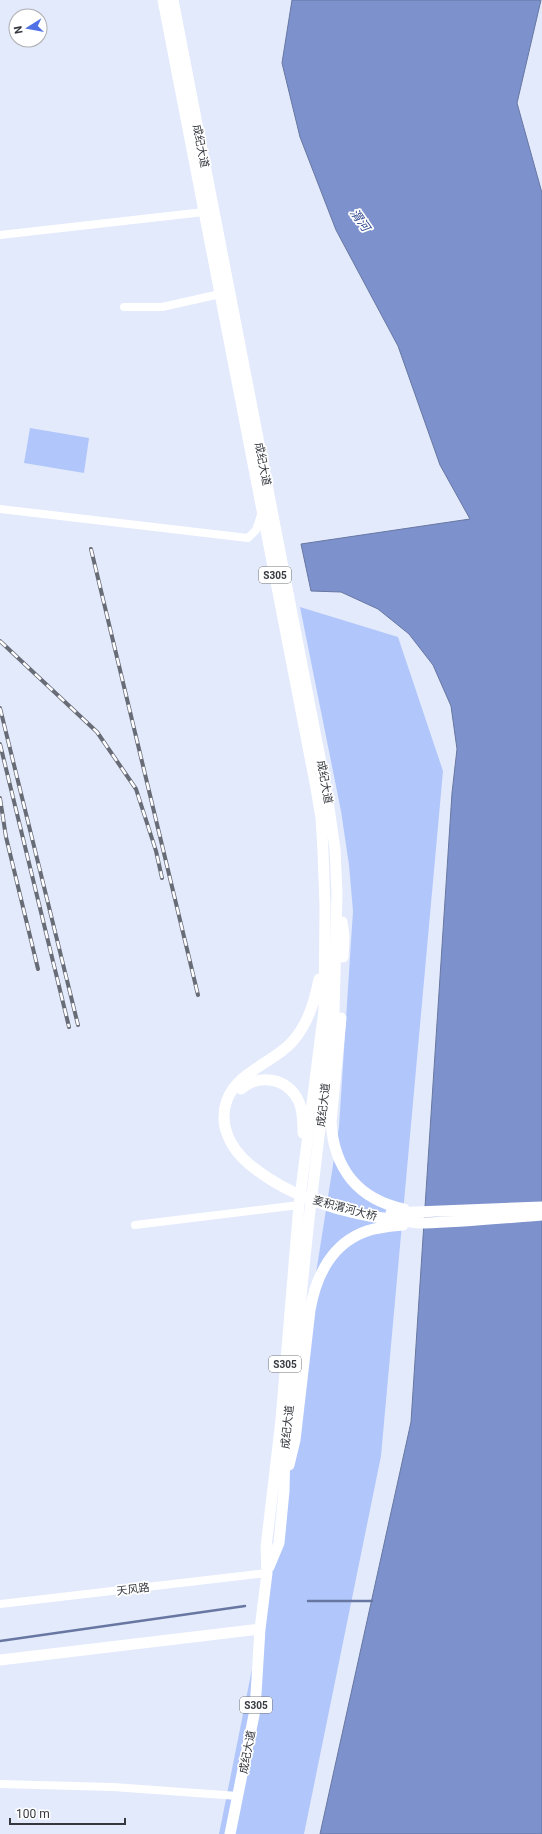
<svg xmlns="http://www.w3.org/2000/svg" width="542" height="1834" viewBox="0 0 542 1834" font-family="Roboto,'Noto Sans SC',sans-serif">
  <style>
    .green { fill: #b1c6fa }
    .water { fill: #7d92cd; stroke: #6777a2 }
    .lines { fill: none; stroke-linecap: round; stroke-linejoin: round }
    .stream { stroke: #6777a2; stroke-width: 2.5 }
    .minor { stroke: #fff; stroke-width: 8 }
    .major { stroke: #fff; stroke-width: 11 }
    .rail-casing { stroke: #686c77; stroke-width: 4 }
    .rail { stroke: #fff; stroke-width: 2.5; stroke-dasharray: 8; stroke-linecap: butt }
    .labels { text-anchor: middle; stroke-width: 3.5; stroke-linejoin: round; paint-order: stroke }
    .shield { fill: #fff; stroke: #727479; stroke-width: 1 }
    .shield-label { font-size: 10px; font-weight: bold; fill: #35383f }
    .street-label { font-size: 11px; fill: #35383f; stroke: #fff }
    .water-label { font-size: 12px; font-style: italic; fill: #344a92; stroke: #fff }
  </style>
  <rect width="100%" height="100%" fill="#e3eafc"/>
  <!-- green -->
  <path class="green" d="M30,428L89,438L84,473L24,463Z
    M300,607L398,637L443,771L381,1456L304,1834H219L260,1629L339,1127L353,911L349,865L341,811Z"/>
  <!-- water -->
  <path class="water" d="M292,0H541L517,103L542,193V1834H320L411,1422L452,793L457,749L451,706L433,665L409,634L378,609L341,592L311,591L301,544L470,519L440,465L398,346L336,230L300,137L282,63Z"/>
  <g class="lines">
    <!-- stream -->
    <path class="stream" d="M308,1601H372
      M0,1641L245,1606"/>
    <!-- minor -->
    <path class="minor" d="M0,235L204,212
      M124,307H162L220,294
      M0,509L248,538L256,530L262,512
      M135,1225L299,1205
      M0,1604L267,1573
      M0,1784L113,1787L238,1796"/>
    <!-- major -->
    <path class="major" d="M163,0L316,788L321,818L323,851L325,907L324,1010L299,1205L281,1420L266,1547L267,1573L260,1629L255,1710L230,1834
      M173,0L327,794L335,849L337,893L334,1013L309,1219L290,1403
      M342,922L344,936L343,957
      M319,979C314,1003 308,1024 292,1042C273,1063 237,1072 227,1100C218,1124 230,1148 249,1164C290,1198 345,1214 397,1220C406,1221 415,1223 424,1223C463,1222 503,1218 542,1215
      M341,1018L331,1122C334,1169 358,1199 404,1209
      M241,1089C260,1073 288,1078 299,1102C303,1111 303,1123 303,1133
      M391,1213L542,1207
      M289,1465L295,1440L310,1310C316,1276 332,1243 367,1231C378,1227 392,1226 403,1225
      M269,1567L279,1543L284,1491L285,1444
      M0,1660L260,1629"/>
    <defs>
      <path id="rail" d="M91,549L198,995
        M0,641L97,732L136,789L156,851L162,878
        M0,708L78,1025
        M0,744L69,1027
        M0,798L6,837L38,969"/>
    </defs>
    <!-- rail casing -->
    <use href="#rail" class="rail-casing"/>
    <!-- rail -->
    <use href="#rail" class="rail"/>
  </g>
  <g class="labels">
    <!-- shield labels -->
    <g class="shield">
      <rect x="259" y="567" width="32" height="16" rx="3"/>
      <rect x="269" y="1356" width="32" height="16" rx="3"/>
      <rect x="240" y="1697" width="32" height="16" rx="3"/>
    </g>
    <g class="shield-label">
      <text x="275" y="579">S305</text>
      <text x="285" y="1368">S305</text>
      <text x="256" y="1709">S305</text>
    </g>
    <!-- street labels -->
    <g class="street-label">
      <text transform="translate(201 146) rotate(79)" y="4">成纪大道</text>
      <text transform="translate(263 464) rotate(79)" y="4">成纪大道</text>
      <text transform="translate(325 782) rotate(80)" y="4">成纪大道</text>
      <text transform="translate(323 1105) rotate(-83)" y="4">成纪大道</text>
      <text transform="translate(345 1208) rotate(15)" y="4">麦积渭河大桥</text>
      <text transform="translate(287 1427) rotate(-84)" y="4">成纪大道</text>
      <text transform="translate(133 1589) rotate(-7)" y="4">天风路</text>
      <text transform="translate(247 1752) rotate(-79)" y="4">成纪大道</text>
    </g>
    <!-- water labels -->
    <g class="water-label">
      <text transform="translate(360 220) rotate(55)" y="4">渭河</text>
    </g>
  </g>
  <!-- north arrow -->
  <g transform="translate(28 28) rotate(259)"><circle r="19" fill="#ffffff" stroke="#aeafb2"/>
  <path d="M0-3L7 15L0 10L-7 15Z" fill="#5071e5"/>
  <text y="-6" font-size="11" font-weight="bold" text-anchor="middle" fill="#35383f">N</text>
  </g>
  <!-- scale -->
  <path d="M10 1818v6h115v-6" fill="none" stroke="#35383f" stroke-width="2"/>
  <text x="16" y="1818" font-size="12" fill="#35383f" stroke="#ffffff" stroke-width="3" paint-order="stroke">100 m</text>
</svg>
